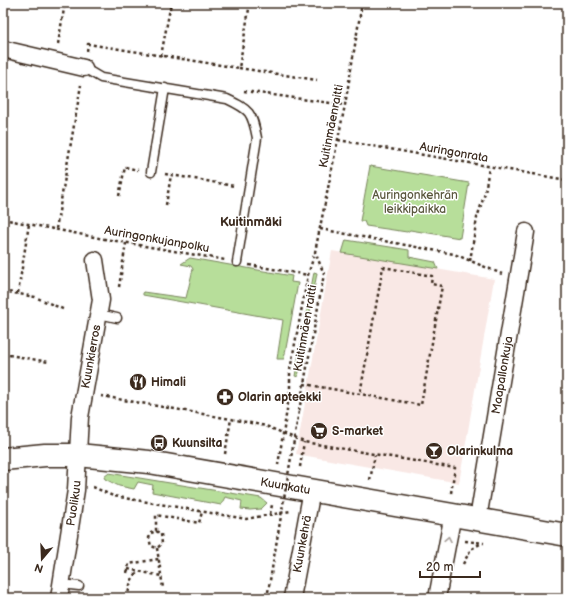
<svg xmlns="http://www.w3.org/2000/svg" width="570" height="601" viewBox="0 0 570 601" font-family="'Balsamiq Sans',sans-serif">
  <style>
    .built { fill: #f9e8e5 }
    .green { fill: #b7de9a; stroke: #79845c }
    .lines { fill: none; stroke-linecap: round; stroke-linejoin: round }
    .lane-casing { stroke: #3b2a1e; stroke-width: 11 }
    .street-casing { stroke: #3b2a1e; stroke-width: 19 }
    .secondary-casing { stroke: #3b2a1e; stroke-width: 25 }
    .path { stroke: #3b2a1e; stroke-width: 2.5; stroke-dasharray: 3 3; stroke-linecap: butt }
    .lane { stroke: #fff; stroke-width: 8 }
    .street { stroke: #fff; stroke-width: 16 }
    .secondary { stroke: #fff; stroke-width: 22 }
    .path-bridge { stroke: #3b2a1e; stroke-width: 2.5; stroke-dasharray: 3 3; stroke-linecap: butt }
    .oneway { stroke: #a79f9a }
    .labels { text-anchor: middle; stroke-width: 3; stroke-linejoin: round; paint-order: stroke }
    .street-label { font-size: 12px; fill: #3b2a1e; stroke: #fff }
    .park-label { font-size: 12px; fill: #5a573d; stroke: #fff }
    .poi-label { font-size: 12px; font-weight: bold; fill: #3b2a1e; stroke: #fff; text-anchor: start }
    .neighbourhood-label { font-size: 13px; font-weight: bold; fill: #3b2a1e; stroke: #fff }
  </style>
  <rect width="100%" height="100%" fill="#fff"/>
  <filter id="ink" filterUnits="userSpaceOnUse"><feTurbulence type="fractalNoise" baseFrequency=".025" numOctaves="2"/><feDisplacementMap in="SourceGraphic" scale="8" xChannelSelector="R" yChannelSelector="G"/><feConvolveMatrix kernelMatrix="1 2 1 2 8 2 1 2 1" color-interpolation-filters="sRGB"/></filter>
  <g filter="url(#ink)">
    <!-- built -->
    <path class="built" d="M332,251L494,279L459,483L296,454Z"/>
    <!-- green -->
    <path class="green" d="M306,3H336L335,8Z
      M370,166L469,183L460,238L410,230L407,232L366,226L364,221H360Z
      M346,240L409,250V257L435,262L438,269L342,253Z
      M190,258L292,276L291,282L298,283L284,359H277L283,320L143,295V292L186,298L193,269L191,266L181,264Z
      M314,272L317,273L298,377L295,376Z
      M109,473L261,498L267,503L261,509L250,510L241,509L242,501L225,497L221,505L152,492L153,485L138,482L134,489L119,486L105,479L104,477Z"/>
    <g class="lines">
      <defs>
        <path id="lane" d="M84,68L101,78L227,99C250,110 252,112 257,138L237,262
          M151,172L165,88
          M99,314L117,318
          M61,584L79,586"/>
        <g id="street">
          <path d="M3,49L84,68"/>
          <path id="s1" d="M478,519L526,232"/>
          <path id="s2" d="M59,598L76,490L80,417L101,300L95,260"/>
          <path id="s3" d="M292,598L312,490"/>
          <path d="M437,598L453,514"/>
        </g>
        <g id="secondary">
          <path id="s4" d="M3,459L45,455H78L149,462L567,535"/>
        </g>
      </defs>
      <!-- lane casing -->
      <use href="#lane" class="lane-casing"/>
      <!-- street casing -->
      <use href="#street" class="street-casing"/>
      <!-- secondary casing -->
      <use href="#secondary" class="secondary-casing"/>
      <!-- path -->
      <path class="path" d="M58,44L65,3
        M87,51L88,44L239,68L250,3
        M161,56L171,3
        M239,68L317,80
        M244,91L345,105
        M338,140L567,180
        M165,174L235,186
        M119,196L125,167L138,170
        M166,205L171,175
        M3,219L99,238L225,260
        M56,229L81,85
        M320,229L454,254L502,274
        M470,261L477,218L485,193L489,167
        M249,265L308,275
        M119,287L126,243
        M3,291L35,297L65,310
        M18,293L29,224
        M3,354L49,362
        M304,384L421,405L442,286L431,284L432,276L383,267L360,394
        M101,396L231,419
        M299,411L324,274L315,252
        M225,454L231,419L266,426L304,442L455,468L451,493
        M278,465L290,391V370L308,275L315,252L345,105L362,3
        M300,467L304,442
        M370,480L375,455
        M93,487L113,496L246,519L291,511
        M270,514L272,505
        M156,531L161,534L162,544L157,548L151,546L149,538L151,533L156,531V515L199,523L202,512
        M465,541L484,543
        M157,548L163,588
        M463,564L471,549L480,544
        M128,569L161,576
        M127,573L129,564L159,559
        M127,598L131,581L138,571"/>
      <!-- lane -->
      <use href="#lane" class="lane"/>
      <!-- street -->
      <use href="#street" class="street"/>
      <!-- secondary -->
      <use href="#secondary" class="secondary"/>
      <!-- path-bridge -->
      <path class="path-bridge" d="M267,598L299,411"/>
    </g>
    <!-- one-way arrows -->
    <defs><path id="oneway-chevron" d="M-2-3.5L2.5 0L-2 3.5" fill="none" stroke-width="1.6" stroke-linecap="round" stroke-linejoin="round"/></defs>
    <use class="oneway" href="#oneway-chevron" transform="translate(448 539) rotate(-79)"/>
  </g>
  <!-- icons -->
  <defs>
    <symbol id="restaurant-disc" viewBox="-11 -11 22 22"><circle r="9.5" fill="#3b2a1e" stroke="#fff"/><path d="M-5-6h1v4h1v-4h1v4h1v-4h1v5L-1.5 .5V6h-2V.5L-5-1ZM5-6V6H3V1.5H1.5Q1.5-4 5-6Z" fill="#fff"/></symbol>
    <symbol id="pharmacy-disc" viewBox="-11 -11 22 22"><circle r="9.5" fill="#3b2a1e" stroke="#fff"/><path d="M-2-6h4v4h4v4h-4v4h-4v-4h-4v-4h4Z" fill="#fff"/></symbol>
    <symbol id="supermarket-disc" viewBox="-11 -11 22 22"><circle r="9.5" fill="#3b2a1e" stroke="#fff"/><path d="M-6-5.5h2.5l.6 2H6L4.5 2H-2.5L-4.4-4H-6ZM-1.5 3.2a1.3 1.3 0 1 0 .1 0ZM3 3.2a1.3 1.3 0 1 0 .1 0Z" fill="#fff"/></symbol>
    <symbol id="bus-disc" viewBox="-11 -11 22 22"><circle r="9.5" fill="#3b2a1e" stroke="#fff"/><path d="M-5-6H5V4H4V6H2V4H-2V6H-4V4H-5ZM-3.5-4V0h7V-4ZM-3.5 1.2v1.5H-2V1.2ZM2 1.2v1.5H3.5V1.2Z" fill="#fff"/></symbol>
    <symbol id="bar-disc" viewBox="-11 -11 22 22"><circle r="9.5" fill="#3b2a1e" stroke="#fff"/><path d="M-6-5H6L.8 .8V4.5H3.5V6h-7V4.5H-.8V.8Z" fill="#fff"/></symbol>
  </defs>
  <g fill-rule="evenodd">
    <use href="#restaurant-disc" x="128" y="372" width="20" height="20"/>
    <use href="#pharmacy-disc" x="215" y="387" width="20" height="20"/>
    <use href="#supermarket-disc" x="309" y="421" width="20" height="20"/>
    <use href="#bus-disc" x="149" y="433" width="20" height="20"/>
    <use href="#bar-disc" x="424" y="441" width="20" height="20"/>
  </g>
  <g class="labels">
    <!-- street labels -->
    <g class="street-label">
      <text transform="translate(331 126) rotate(-79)" y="4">Kuitinmäenraitti</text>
      <text transform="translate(454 152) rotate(10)" y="4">Auringonrata</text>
      <text transform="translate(157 239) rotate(10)" y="4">Auringonkujanpolku</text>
      <text transform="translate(305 328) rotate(-80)" y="4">Kuitinmäen raitti</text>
      <text dy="4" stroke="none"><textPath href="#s2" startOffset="244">Kuunkierros</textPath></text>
      <text dy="4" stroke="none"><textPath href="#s1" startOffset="146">Maapallonkuja</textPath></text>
      <text dy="4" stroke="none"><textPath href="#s4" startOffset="285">Kuunkatu</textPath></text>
      <text dy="4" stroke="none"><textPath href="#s2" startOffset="96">Puolikuu</textPath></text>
      <text dy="4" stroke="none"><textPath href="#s3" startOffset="55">Kuunkehrä</textPath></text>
    </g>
    <!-- park labels -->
    <g class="park-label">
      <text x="415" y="199">Auringonkehrän<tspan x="415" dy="14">leikkipaikka</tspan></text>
    </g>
    <!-- poi labels -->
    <g class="poi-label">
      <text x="151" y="386">Himali</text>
      <text x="238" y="401">Olarin apteekki</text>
      <text x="332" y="435">S-market</text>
      <text x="172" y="447">Kuunsilta</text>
      <text x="447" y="455">Olarinkulma</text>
    </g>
    <!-- neighbourhood labels -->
    <g class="neighbourhood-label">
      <text x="251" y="226">Kuitinmäki</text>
    </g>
  </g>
  <!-- margin -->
  <rect width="570" height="601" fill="none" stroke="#fff" stroke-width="16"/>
  <rect x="8" y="8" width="554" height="585" fill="none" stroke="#3b2a1e" stroke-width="1.5" filter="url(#ink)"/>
  <!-- north arrow -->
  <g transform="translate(42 559) rotate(199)" stroke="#ffffff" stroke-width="3" paint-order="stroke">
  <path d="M0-3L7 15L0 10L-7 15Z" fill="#3b2a1e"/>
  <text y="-6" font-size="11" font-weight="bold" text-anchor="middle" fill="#3b2a1e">N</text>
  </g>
  <!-- scale -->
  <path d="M420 571v6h60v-6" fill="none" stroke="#3b2a1e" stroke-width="2"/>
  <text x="426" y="571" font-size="12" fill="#3b2a1e" stroke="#ffffff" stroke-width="3" paint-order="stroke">20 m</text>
</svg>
